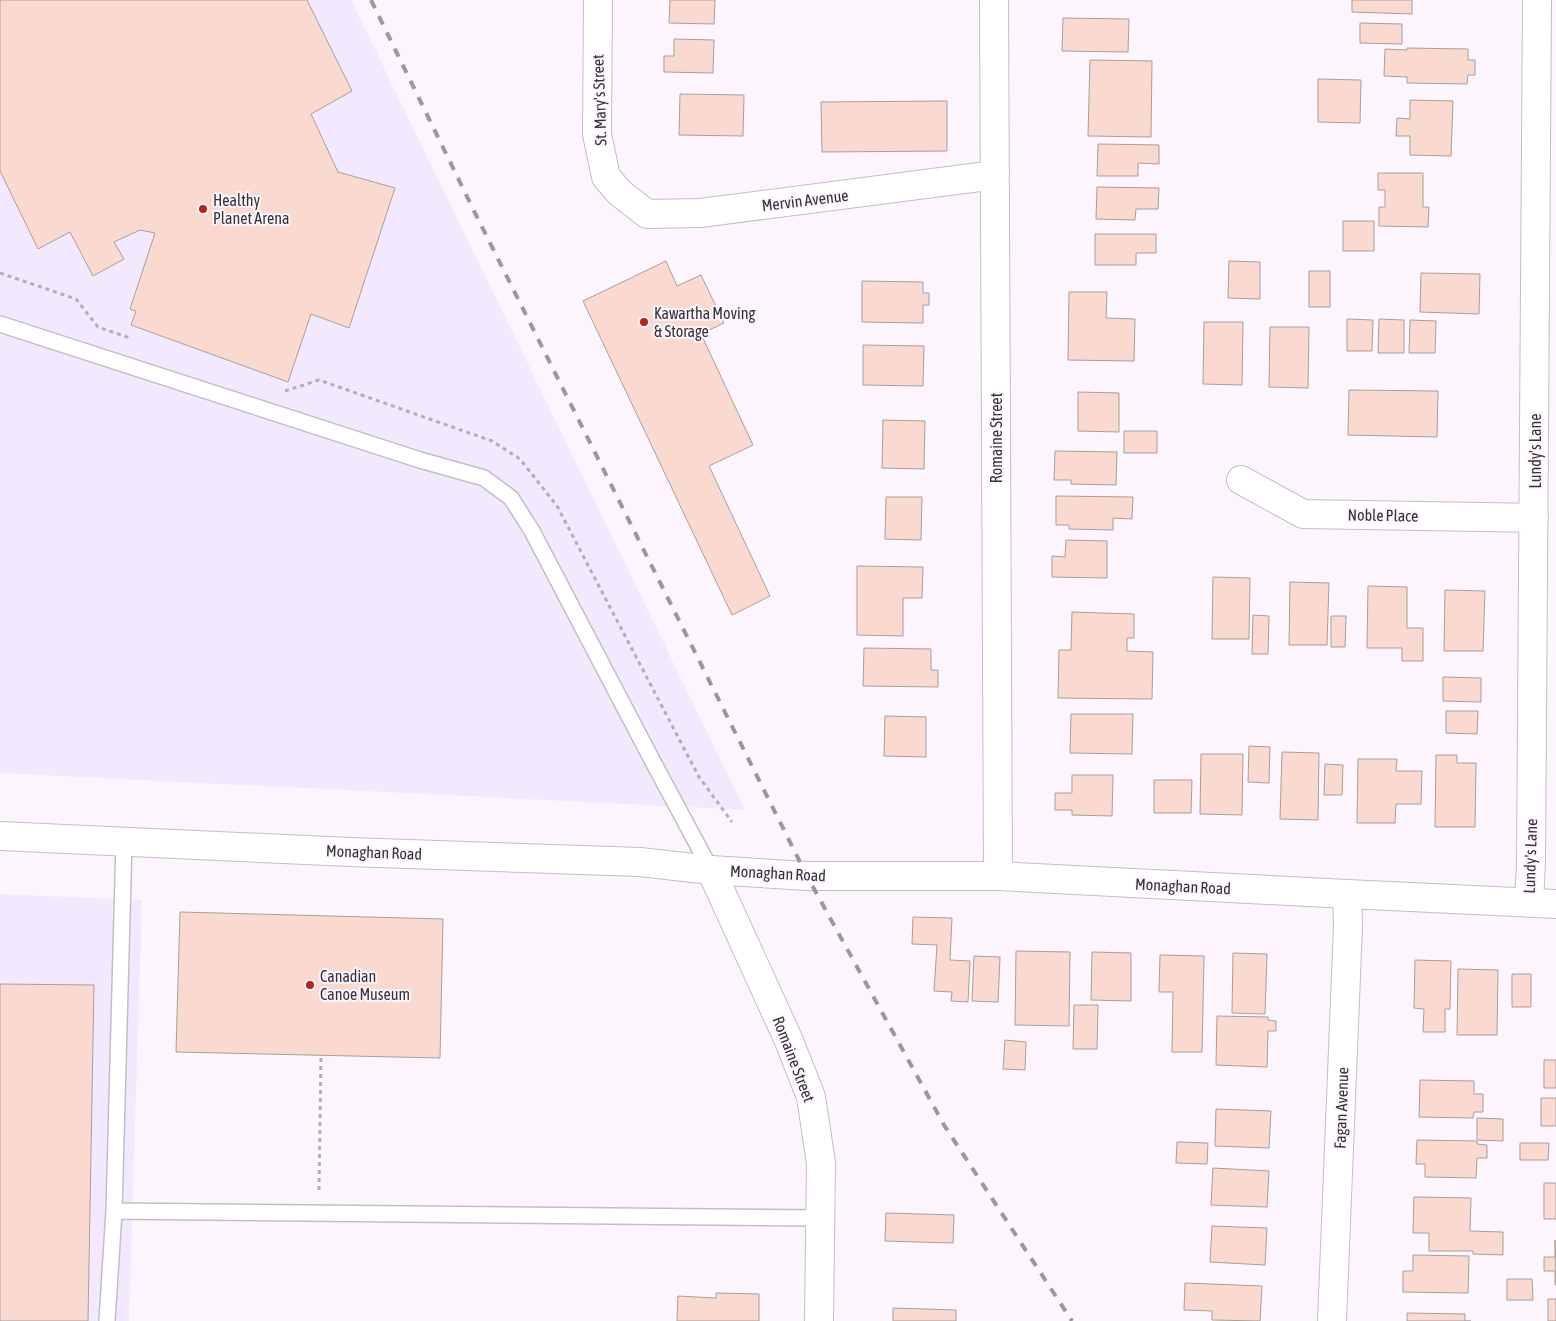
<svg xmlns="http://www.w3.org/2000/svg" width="1556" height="1321" viewBox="0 0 1556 1321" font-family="'Asap Condensed',sans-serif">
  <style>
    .commercial { fill: #f3e9ff }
    .building { fill: #fadad0; stroke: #a99e9a }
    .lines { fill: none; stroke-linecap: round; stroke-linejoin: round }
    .lane-casing { stroke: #c5bdc6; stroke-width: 18 }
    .street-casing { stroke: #c5bdc6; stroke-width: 30 }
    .secondary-casing { stroke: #c5bdc6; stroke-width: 30 }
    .path { stroke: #b4adb4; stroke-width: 3; stroke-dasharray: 4 4; stroke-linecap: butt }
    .lane { stroke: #fff; stroke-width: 15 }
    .street { stroke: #fff; stroke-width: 28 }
    .secondary { stroke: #fff; stroke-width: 28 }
    .rail { stroke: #9c979d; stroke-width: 4; stroke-dasharray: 9 9; stroke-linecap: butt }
    .poi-dot { fill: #b42617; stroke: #fdf5fe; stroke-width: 2 }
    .labels { text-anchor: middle; stroke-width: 4; stroke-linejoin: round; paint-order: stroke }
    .street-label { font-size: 16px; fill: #363336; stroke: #fdf5fe }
    .poi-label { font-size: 16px; fill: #363336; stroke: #fdf5fe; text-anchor: start }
  </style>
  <rect width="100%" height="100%" fill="#fdf5fe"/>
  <!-- commercial -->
  <path class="commercial" d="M0,0H351L745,810L0,773Z
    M0,894L142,900L129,1321H0Z"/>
  <!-- building -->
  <path class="building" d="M0,0H307L352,91L311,114L338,172L395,188L349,328L311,314L288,382L131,325L136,311L130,309L155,233L140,230L114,242L124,259L93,276L70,232L38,249L0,171Z
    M670,0H715L714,24L669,23Z
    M1352,0H1412V14L1352,12Z
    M1063,18L1129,19L1128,52L1062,51Z
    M1360,23L1402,24V44L1360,43Z
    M674,39L714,40L713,73L664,72V56H674Z
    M1407,48L1468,49V60H1475V75H1468L1467,84L1407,83V77L1384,76L1385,49L1407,50Z
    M1090,60L1152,61L1151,137L1088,136Z
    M1318,79L1361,80L1360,123L1318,122Z
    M680,94L744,95L743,136L679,135Z
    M1410,100L1453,101L1451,156L1410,155V136H1396L1397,118L1410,119Z
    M947,101V151L822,152L821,102Z
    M1098,144L1159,145V164L1138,163V176H1097Z
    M1378,173H1423V207H1429L1428,227L1379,226V207H1385V190H1378Z
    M1097,187L1159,188L1158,209H1136L1135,220L1096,219Z
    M1343,221H1374V251H1343Z
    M1095,234H1156V253H1136V265H1095Z
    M666,261L677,286L701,275L724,323L701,334L753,445L709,466L770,596L732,615L583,301Z
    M1229,261L1260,262V299L1228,298Z
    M1309,271H1330V307H1309Z
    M1421,273L1480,274L1479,314L1420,312Z
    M862,281L923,282V293H929V305H923V323L862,322Z
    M1069,292H1107L1106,318L1135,319L1134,361L1068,360Z
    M1347,319L1373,320L1372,351H1347Z
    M1379,319L1404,320V353H1378Z
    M1410,320L1436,321L1435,353H1409Z
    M1204,322H1243L1242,385L1203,384Z
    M1270,327H1309L1308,388L1269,387Z
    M863,345L924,346L923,386L863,385Z
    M1349,390L1438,391L1437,437L1348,435Z
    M1078,392L1119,393V432L1078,431Z
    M883,420L925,421L924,469L882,468Z
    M1124,431H1157V453H1124Z
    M1055,451L1117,452L1116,485L1071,484V480H1054Z
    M1056,496L1133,497L1132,519L1113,518V530L1069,529V525H1056Z
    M886,497H922L921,540L885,539Z
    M1066,540L1107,541V578L1052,577V556L1065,557Z
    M857,566L923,567L922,598H903V636L857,635Z
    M1213,577L1250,578L1249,639H1212Z
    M1290,582L1329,583L1327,645H1289Z
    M1368,586L1407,587V628H1423V661H1402V648H1367Z
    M1445,590L1485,591L1483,651H1444Z
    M1072,612L1134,614V638H1127V651L1153,652L1152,699L1058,698L1059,650H1071Z
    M1253,615L1269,616L1268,654H1252Z
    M1331,616H1346L1345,647H1331Z
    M864,648L931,649V670H938V687L863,686Z
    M1443,677L1481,678V702L1443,701Z
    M1446,711H1478L1477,734L1446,733Z
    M1071,714H1133L1132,754L1070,753Z
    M885,716L926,717V757L884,756Z
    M1249,746L1270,747L1269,783L1248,782Z
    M1282,752L1319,753L1318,820L1280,819Z
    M1201,754H1243L1242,815L1200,814Z
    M1436,755H1457V763H1476L1475,827H1435Z
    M1358,759H1397L1396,771H1422L1421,804H1396L1395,823H1357Z
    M1325,764L1343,765L1342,795H1324Z
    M1072,775H1113L1112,816L1072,815V810H1055V793H1072Z
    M1154,780H1192L1191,813H1154Z
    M180,912L443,919L440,1058L176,1052Z
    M913,917L952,918L950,960L970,961L968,1002L951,1001L952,992L934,991L937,945L912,944Z
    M1016,951L1070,952L1069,1026L1015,1025Z
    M1092,952L1131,953V1001L1091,1000Z
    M1233,953L1267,954L1265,1014L1232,1013Z
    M1160,955L1204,956L1202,1052H1172L1173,992H1159Z
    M974,956L1000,957L998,1002L972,1001Z
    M1415,960L1451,961L1450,1009H1445V1032H1423L1424,1009L1414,1008Z
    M1458,969L1498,970L1497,1035H1457Z
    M1512,974H1531V1007H1512Z
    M0,984L94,985L88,1321H0Z
    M1074,1005H1098L1097,1049H1073Z
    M1217,1016L1268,1017V1020L1276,1021V1031H1268L1267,1067L1216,1065Z
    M1005,1040L1026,1042L1025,1070L1003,1069Z
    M1544,1060H1556V1088H1544Z
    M1420,1080L1474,1081V1094H1483V1112H1474L1473,1118L1419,1117Z
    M1541,1098H1556V1126H1541Z
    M1216,1109L1271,1111L1269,1148L1215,1146Z
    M1477,1118L1503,1119V1141L1477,1140Z
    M1417,1140L1477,1141V1144L1487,1145V1158H1477L1476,1178L1425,1177V1164H1416Z
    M1177,1142L1208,1143L1207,1164L1176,1163Z
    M1520,1143H1549L1548,1160H1520Z
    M1213,1168L1269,1171L1267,1207L1211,1205Z
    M1544,1183H1556V1219H1544Z
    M1414,1197L1471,1198L1470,1231L1503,1232V1255L1473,1254V1251H1429V1233H1413Z
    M886,1213L954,1215L953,1243L885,1241Z
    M1212,1226L1267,1228L1265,1265L1210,1262Z
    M1555,1240L1556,1285H1555V1271H1544V1257H1555Z
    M1413,1255L1469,1256L1468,1293L1403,1292V1271H1413Z
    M1507,1279H1532L1533,1300H1507Z
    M1185,1283L1262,1286L1260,1321L1212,1320V1311L1184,1310Z
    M716,1293L759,1294V1321H677L678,1296L716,1298Z
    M1548,1299H1556V1321H1548Z
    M893,1308L956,1310V1321H893Z
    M1407,1313L1465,1314V1321H1471H1407Z"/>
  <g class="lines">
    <defs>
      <path id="lane" d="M0,324L420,460L484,478L511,498L532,531L652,760L711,870
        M114,1211L820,1218
        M107,1321L114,1211L124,842"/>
      <path id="street" d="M598,0L597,134L606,177L620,193L647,214L700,213L995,175
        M994,0L998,876
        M1241,480L1303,514L1534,518
        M711,870L789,1041L811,1097L821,1163L819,1321
        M1529,902L1531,863L1537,0
        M1332,1321L1348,926L1347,894"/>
      <path id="secondary" d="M0,836L350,852L640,862L711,870L807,876H998L1347,894L1556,904"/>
    </defs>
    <!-- lane casing -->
    <use href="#lane" class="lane-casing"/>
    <!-- street casing -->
    <use href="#street" class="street-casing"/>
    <!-- secondary casing -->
    <use href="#secondary" class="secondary-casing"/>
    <!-- path -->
    <path class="path" d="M0,273L76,299L98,327L130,338
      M285,391L319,380L492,441L520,459L557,506L699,777L732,822
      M319,1190L321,1055"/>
    <!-- lane -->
    <use href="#lane" class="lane"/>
    <!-- street -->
    <use href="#street" class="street"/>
    <!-- secondary -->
    <use href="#secondary" class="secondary"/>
    <!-- rail -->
    <path class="rail" d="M371,0L475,213L807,876L944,1125L1072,1321"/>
  </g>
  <!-- markers -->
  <g class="poi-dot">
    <circle cx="203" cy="209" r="5"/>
    <circle cx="644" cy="322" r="5"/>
    <circle cx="310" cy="985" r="5"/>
  </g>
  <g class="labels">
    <!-- street labels -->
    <g class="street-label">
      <text transform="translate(599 100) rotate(-92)" y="6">St. Mary's Street</text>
      <text transform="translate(805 200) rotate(-7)" y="6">Mervin Avenue</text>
      <text transform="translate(996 438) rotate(-90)" y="6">Romaine Street</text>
      <text transform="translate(1535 451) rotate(-90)" y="6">Lundy's Lane</text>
      <text transform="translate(1383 515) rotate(1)" y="6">Noble Place</text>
      <text transform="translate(374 852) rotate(2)" y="6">Monaghan Road</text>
      <text transform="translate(1530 856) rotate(-88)" y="6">Lundy's Lane</text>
      <text transform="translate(778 873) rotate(3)" y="6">Monaghan Road</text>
      <text transform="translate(1183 886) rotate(3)" y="6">Monaghan Road</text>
      <text transform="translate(794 1059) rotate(69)" y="6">Romaine Street</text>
      <text transform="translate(1341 1108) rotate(-88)" y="6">Fagan Avenue</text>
    </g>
    <!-- poi labels -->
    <g class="poi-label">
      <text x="213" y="206">Healthy<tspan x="213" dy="18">Planet Arena</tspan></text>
      <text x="654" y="319">Kawartha Moving<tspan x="654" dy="18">&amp; Storage</tspan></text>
      <text x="320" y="982">Canadian<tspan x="320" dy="18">Canoe Museum</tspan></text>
    </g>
  </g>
</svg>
